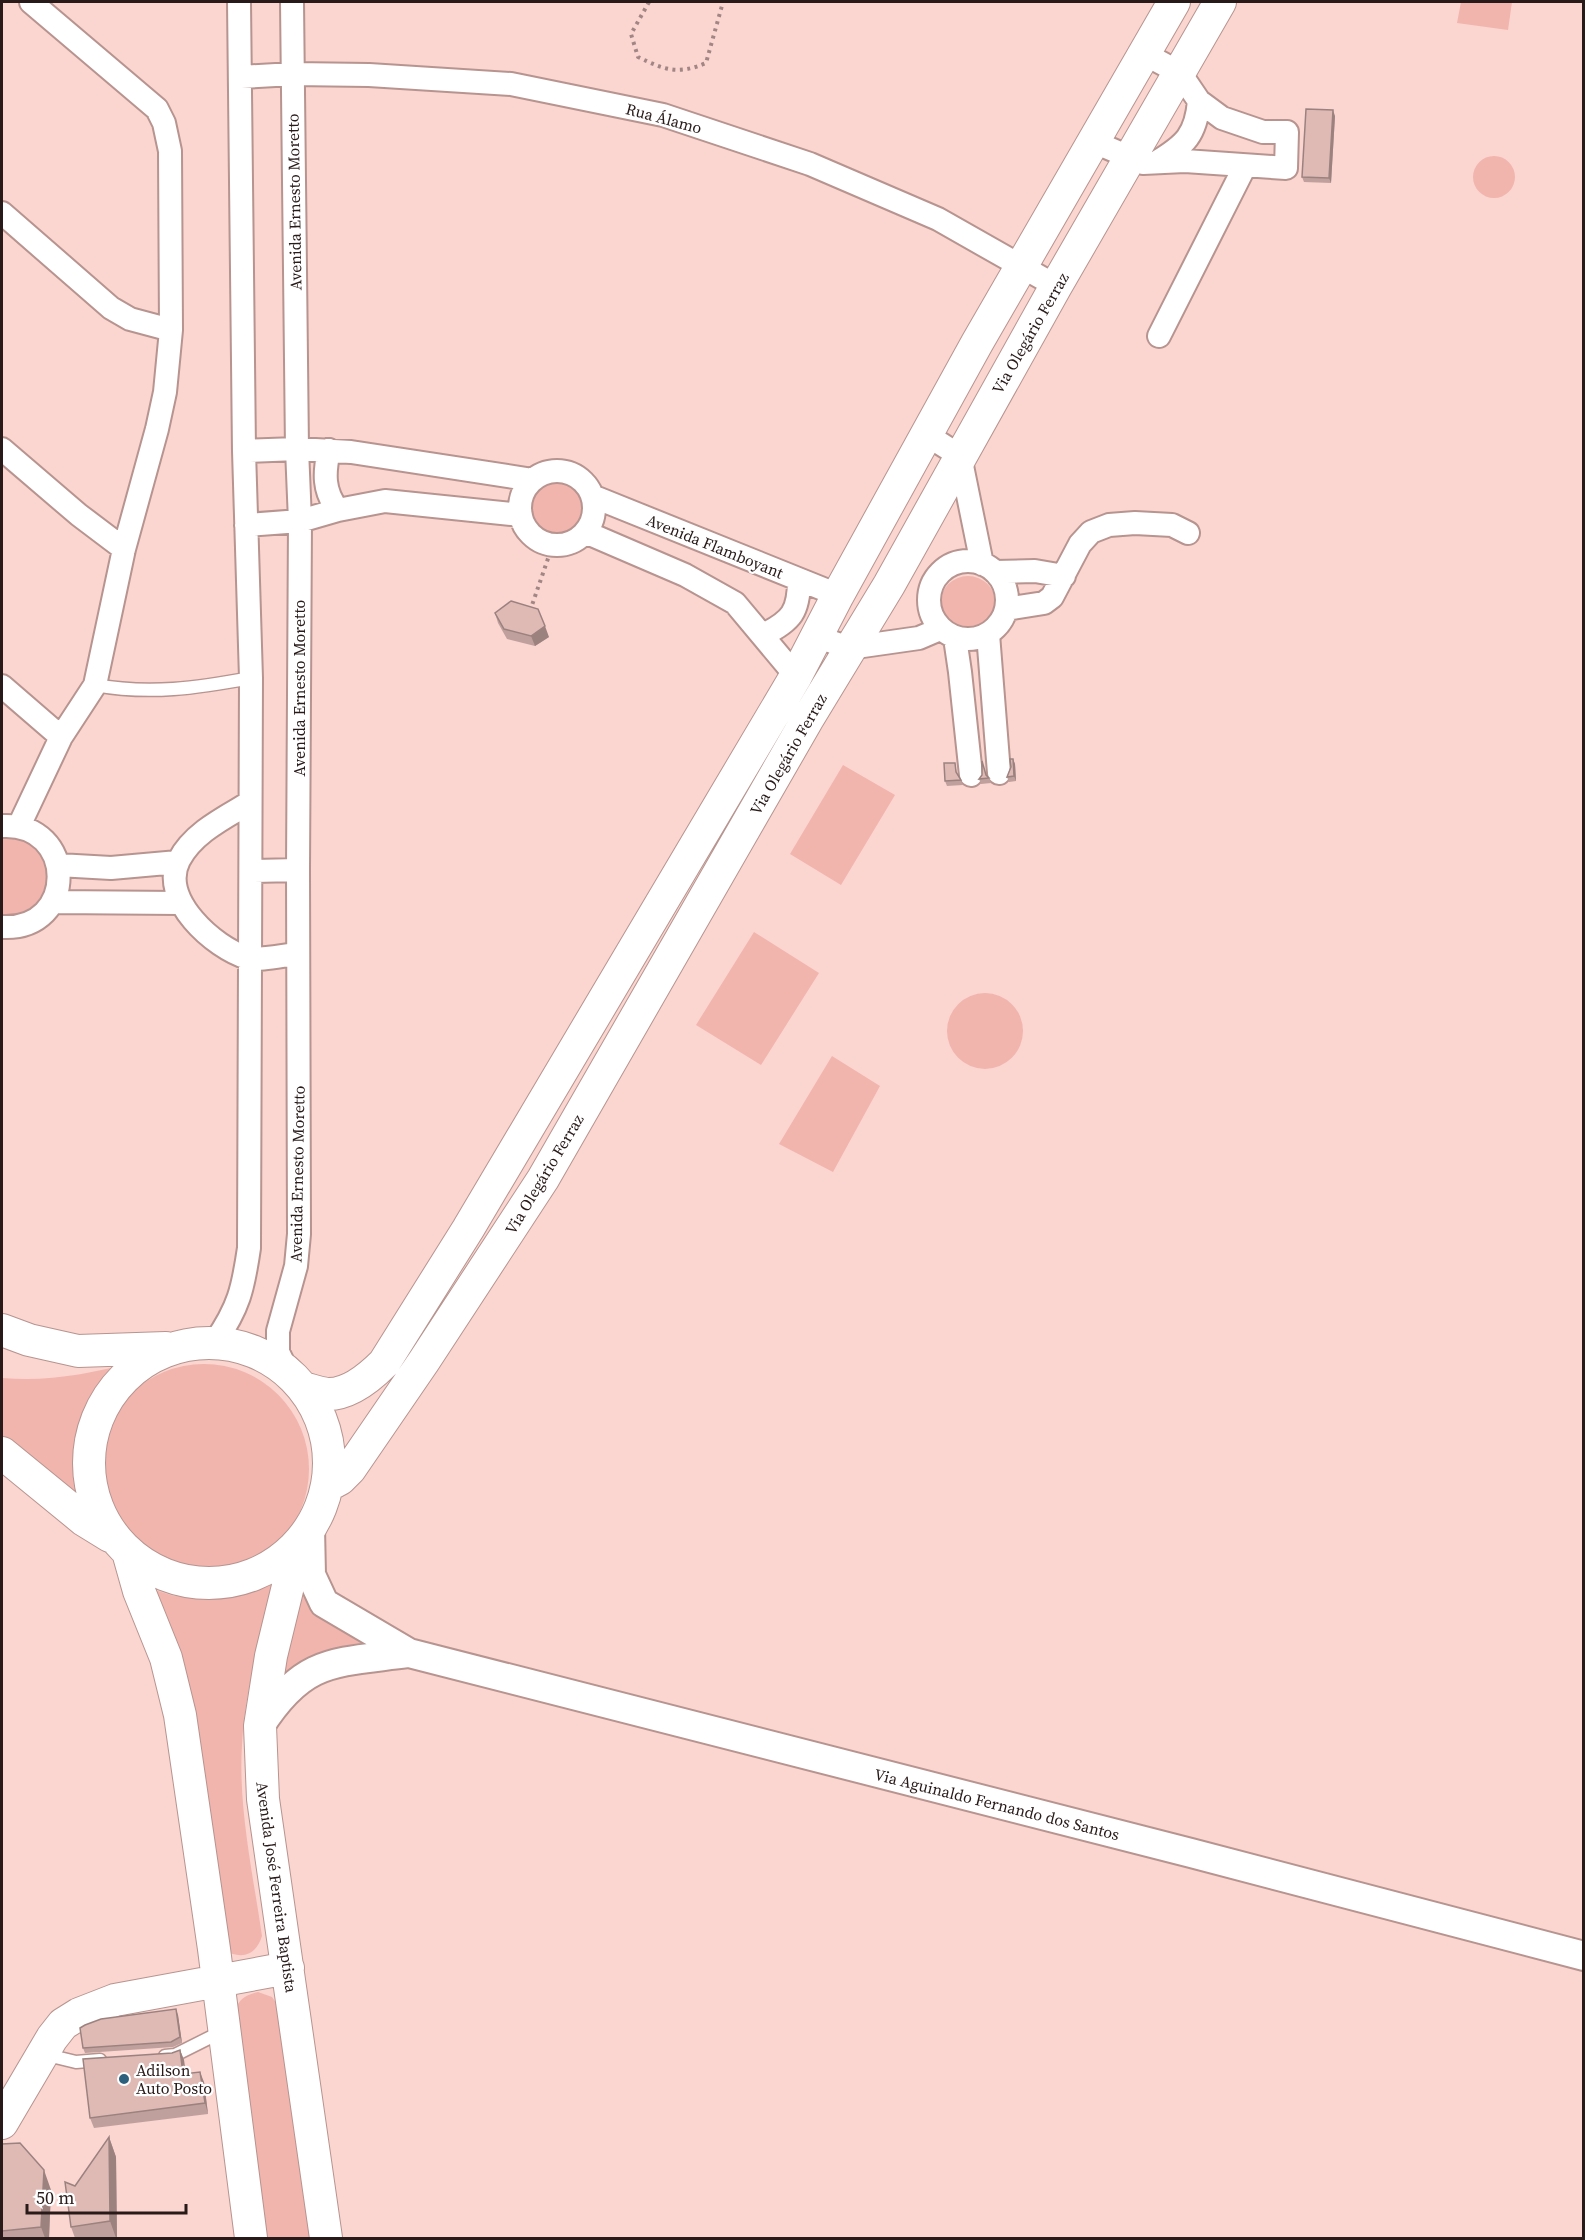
<svg xmlns="http://www.w3.org/2000/svg" width="1585" height="2240" viewBox="0 0 1585 2240" font-family="'Source Serif 4',serif">
  <style>
    .green { fill: #f1b5ad }
    .lines { fill: none; stroke-linecap: round; stroke-linejoin: round }
    .service-casing { stroke: #b7948f; stroke-width: 15 }
    .minor-casing { stroke: #b7948f; stroke-width: 26 }
    .tertiary-casing { stroke: #b7948f; stroke-width: 32 }
    .secondary-casing { stroke: #b7948f; stroke-width: 34 }
    .path { stroke: #a28683; stroke-width: 4; stroke-dasharray: 3 4.5; stroke-linecap: butt }
    .service { stroke: #fff; stroke-width: 12 }
    .minor { stroke: #fff; stroke-width: 22 }
    .tertiary { stroke: #fff; stroke-width: 28 }
    .secondary { stroke: #fff; stroke-width: 32 }
    .wall { fill: #c0a09c }
    .shaded-wall { fill: #9c827f }
    .building { fill: #dfbab5; stroke: #9c827f; stroke-width: 1.5 }
    .poi-dot { fill: #2d607d; stroke: #fff; stroke-width: 2 }
    .labels { text-anchor: middle; stroke-width: 4.5; stroke-linejoin: round; paint-order: stroke }
    .street-label { font-size: 16px; fill: #281a19; stroke: #fff }
    .poi-label { font-size: 16px; fill: #281a19; stroke: #fff; text-anchor: start }
  </style>
  <rect width="100%" height="100%" fill="#fbd5d0"/>
  <!-- green -->
  <path class="green" d="M1461,2H1512L1508,30L1457,23Z
    M1473 177a21 21 0 1 1 42 0a21 21 0 1 1-42 0Z
    M530 509a26 26 0 1 1 52 0a26 26 0 1 1-52 0Z
    M940 604a28 28 0 1 1 56 0a28 28 0 1 1-56 0Z
    M843,765L895,795L841,885L790,854Z
    M2,839C60,832 62,919 2,914Z
    M754,932L819,973L761,1065L696,1025Z
    M947 1031a38 38 0 1 1 76 0a38 38 0 1 1-76 0Z
    M832,1056L880,1086L833,1172L779,1144Z
    M132,1363L101,1393L83,1431L77,1473L86,1514L2,1440V1378C48,1382 87,1374 132,1363Z
    M99 1469a105 105 0 1 1 210 0a105 105 0 1 1-210 0Z
    M276,1579C261,1634 245,1688 242,1745C238,1807 253,1874 262,1936C257,1952 246,1959 230,1953L149,1588L174,1596L213,1599L250,1590L267,1581Z
    M302,1590H304L321,1619L332,1625L365,1637L368,1645L277,1687Z
    M258,1992L272,1997L277,2004L313,2238H267L235,2018C235,2002 243,1995 258,1992Z"/>
  <g class="lines">
    <defs>
      <path id="service" d="M95,685C150,695 197,688 251,678
        M43,2054L76,2062L100,2060
        M165,2056L175,2055L223,2031"/>
      <path id="minor" d="M241,77L293,74L369,75L511,84L663,115L810,164L938,219L1056,286
        M1092,141L1143,163L1185,161L1286,168L1287,132H1263L1222,118L1199,101L1180,73L1143,53
        M1157,162C1185,145 1196,135 1199,101
        M2,213L111,308L130,319L171,330
        M1159,336L1245,166
        M927,435L960,456L982,564
        M2,449L79,515L124,549
        M329,450C324,473 323,491 338,510
        M244,451L297,449L351,452L533,480
        M520 508a37 37 0 1 1 74 0a37 37 0 1 1-74 0Z
        M592,496L838,595
        M246,525L300,521L338,510L385,501L521,515
        M585,532L685,575L735,603L796,676
        M929 600a39 39 0 1 1 78 0a39 39 0 1 1-78 0Z
        M995,572L1035,571L1064,576
        M1006,609L1044,603L1052,597L1080,544L1091,532L1109,525L1135,523L1172,525L1188,533
        M988,634L999,773
        M763,635C792,621 799,611 799,580
        M818,637L849,648L919,638L940,629
        M955,638L960,672L971,775
        M2,686L61,737
        M249,803C224,818 193,833 179,860C159,899 214,948 248,958C259,961 285,955 298,954
        M2,826C77,822 78,931 2,927
        M19,826L61,737L95,685L124,549L157,429L165,392L171,330L170,151L164,123L157,109L31,2
        M58,865L111,868L178,862
        M251,871L298,870
        M53,902L180,903
        M215,1342C239,1307 243,1289 249,1248L251,678L244,451L239,2
        M287,1371L278,1352V1331L296,1266L299,1234L298,870L300,521L297,449L292,2"/>
      <path id="tertiary" d="M310,1528L311,1575L324,1603L409,1653L1191,1853L1584,1956
        M260,1726C304,1657 335,1663 409,1653"/>
      <path id="secondary" d="M2,1330L29,1340L78,1351L166,1348
        M89 1463a120 120 0 1 1 240 0a120 120 0 1 1-240 0Z
        M303,1388C311,1390 319,1393 327,1394C349,1395 370,1377 384,1363L468,1229L796,676L838,595L977,343L1174,2
        M2,1453L84,1520L110,1536
        M327,1486L340,1479L350,1469L424,1361L543,1179L807,720L889,585L1056,286L1220,2
        M303,1538L289,1582L271,1656L260,1726L263,1799L326,2238
        M128,1552L139,1591L166,1658L180,1715L214,1949L251,2238
        M2,2123L52,2038L63,2024L79,2014L115,2000L288,1968"/>
    </defs>
    <!-- service casing -->
    <use href="#service" class="service-casing"/>
    <!-- minor casing -->
    <use href="#minor" class="minor-casing"/>
    <!-- tertiary casing -->
    <use href="#tertiary" class="tertiary-casing"/>
    <!-- secondary casing -->
    <use href="#secondary" class="secondary-casing"/>
    <!-- path -->
    <path class="path" d="M649,2L631,34L638,57C665,70 678,75 706,63L723,2
      M530,611L553,544"/>
    <!-- service -->
    <use href="#service" class="service"/>
    <!-- minor -->
    <use href="#minor" class="minor"/>
    <!-- tertiary -->
    <use href="#tertiary" class="tertiary"/>
    <!-- secondary -->
    <use href="#secondary" class="secondary"/>
  </g>
  <!-- wall -->
  <path class="wall" d="M1335,116L1331,183L1304,182L1302,177Z
    M495,613L549,637L535,646L507,639L498,623Z
    M1013,759L1015,764L1016,781L1009,782L1007,777Z
    M955,763L957,774L963,785L947,786L945,781Z
    M989,778L991,783L981,784L979,779Z
    M178,2015L182,2043L173,2047L85,2053L83,2048Z
    M180,2050L184,2060L185,2074L204,2082L208,2114L94,2128L90,2118L172,2053Z
    M109,2137L116,2157L117,2238H75L71,2227L75,2186Z
    M2,2144L51,2190L49,2238H2Z"/>
  <!-- shaded-wall -->
  <path class="shaded-wall" d="M1333,110L1335,116L1331,183L1329,178Z
    M545,626L549,637L535,646L531,636Z
    M1013,759L1015,764L1016,781L1014,776Z
    M176,2009L178,2015L182,2043L180,2037Z
    M180,2050L184,2060L187,2084L183,2074Z
    M200,2072L204,2082L208,2114L205,2103Z
    M109,2137L116,2157L117,2238H116L110,2221Z
    M44,2170L51,2190L49,2238H45L41,2227Z"/>
  <!-- building -->
  <path class="building" d="M1306,109L1333,110L1329,178L1302,177Z
    M511,601L538,609L545,626L531,636L504,629L495,613Z
    M1010,759H1013L1014,776L1007,777L1011,767Z
    M982,761L986,775L989,778L979,779L982,775Z
    M944,763H955L956,772L961,780L945,781Z
    M176,2009L180,2037L171,2042L83,2048L80,2028L85,2025L101,2019Z
    M180,2050L183,2074L200,2072L205,2103L90,2118L83,2059L172,2053Z
    M109,2137L110,2221L71,2227L65,2182L75,2186Z
    M20,2143L44,2170L41,2227L2,2231V2144Z"/>
  <!-- markers -->
  <circle class="poi-dot" cx="124" cy="2079" r="6"/>
  <g class="labels">
    <!-- street labels -->
    <g class="street-label">
      <text transform="translate(664 118) rotate(15)" y="6">Rua Álamo</text>
      <text transform="translate(294 202) rotate(-91)" y="6">Avenida Ernesto Moretto</text>
      <text transform="translate(1030 333) rotate(-60)" y="6">Via Olegário Ferraz</text>
      <text transform="translate(715 546) rotate(22)" y="6">Avenida Flamboyant</text>
      <text transform="translate(299 688) rotate(-90)" y="6">Avenida Ernesto Moretto</text>
      <text transform="translate(788 754) rotate(-60)" y="6">Via Olegário Ferraz</text>
      <text transform="translate(297 1174) rotate(-89)" y="6">Avenida Ernesto Moretto</text>
      <text transform="translate(544 1174) rotate(-59)" y="6">Via Olegário Ferraz</text>
      <text transform="translate(997 1804) rotate(14)" y="6">Via Aguinaldo Fernando dos Santos</text>
      <text transform="translate(277 1887) rotate(82)" y="6">Avenida José Ferreira Baptista</text>
    </g>
    <!-- poi labels -->
    <g class="poi-label">
      <text x="136" y="2076">Adilson<tspan x="136" dy="18">Auto Posto</tspan></text>
    </g>
  </g>
  <!-- border -->
  <rect width="1585" height="2240" fill="none" stroke="#281a19" stroke-width="6"/>
  <!-- scale -->
  <path d="M27 2204v9h159v-9" fill="none" stroke="#281a19" stroke-width="3"/>
  <text x="36" y="2204" font-size="18" fill="#281a19" stroke="#ffffff" stroke-width="4.5" paint-order="stroke">50 m</text>
</svg>
